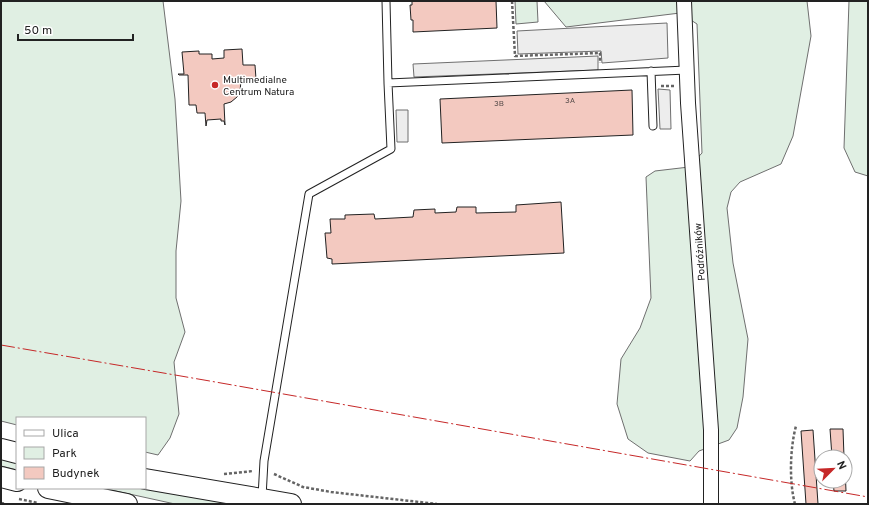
<svg xmlns="http://www.w3.org/2000/svg" width="869" height="505" viewBox="0 0 869 505" font-family="Overpass,sans-serif">
  <style>
    .green { fill: #e0efe3; stroke: #6f6f6f }
    .parking { fill: #ededed; stroke: #6f6f6f }
    .building { fill: #f3c9c0; stroke: #222 }
    .lines { fill: none; stroke-linecap: round; stroke-linejoin: round }
    .service-casing { stroke: #222; stroke-width: 9 }
    .minor-casing { stroke: #222; stroke-width: 16 }
    .secondary-casing { stroke: #222; stroke-width: 22 }
    .path { stroke: #646464; stroke-width: 2.5; stroke-dasharray: 3 2; stroke-linecap: butt }
    .service { stroke: #fff; stroke-width: 7 }
    .minor { stroke: #fff; stroke-width: 14 }
    .secondary { stroke: #fff; stroke-width: 20 }
    .power { stroke: #c62828; stroke-width: 1; stroke-dasharray: 14 3 2 3; stroke-linecap: butt }
    .poi-dot { fill: #c62828; stroke: #fff; stroke-width: 1.5 }
    .labels { text-anchor: middle; stroke-width: 3; stroke-linejoin: round; paint-order: stroke }
    .number-label { font-size: 8px; fill: #564c4a }
    .poi-label { font-size: 10px; fill: #222; stroke: #fff; text-anchor: start }
    .street-label { font-size: 10px; fill: #222; stroke: #fff }
  </style>
  <rect width="100%" height="100%" fill="#fff"/>
  <!-- green -->
  <path class="green" d="M1,1H163L175,99L181,201L176,251V298L185,332L174,362L179,414L170,438L158,455L145,452V418H17V425L1,421Z
    M515,1H537L538,22L516,24Z
    M544,1H807L811,36L793,136L781,164L740,182L731,192L727,208L733,263L748,339L743,397L737,428L729,440L699,451L690,461L648,453L628,439L617,404L621,359L640,328L651,298L646,177L655,171L689,167L702,153L697,24L680,13L566,27Z
    M849,1H868V176L855,172L844,148Z
    M1,454L17,458V470L1,466Z
    M145,485L231,504H175L102,488H145Z"/>
  <!-- parking -->
  <path class="parking" d="M667,23L668,58L602,63L601,51L518,54L517,31Z
    M598,56V70L414,77L413,64Z
    M658,89L670,90L671,129H660Z
    M396,110H408V142H397Z"/>
  <!-- building -->
  <path class="building" d="M412,1H496L497,28L413,32V20H411L410,5H412Z
    M242,49L243,65H255L256,79L241,80L240,92L237,97L231,102L224,104L225,125L224,121H221V119L207,120L206,126L205,113H197L196,105H189L188,75H179L178,74H184L182,52L199,51V54H212V59L224,58V50Z
    M632,90L633,135L442,143L440,99Z
    M561,202L564,253L332,264V259L327,258L325,233H331L330,219H345V215L374,214L375,219L413,217L414,210L435,209V213L456,212L457,207H476V213L516,212V205Z
    M830,429H843L844,457H832Z
    M813,430L818,504H806L801,431Z
    M845,467L846,491H834L833,481H845Z"/>
  <g class="lines">
    <defs>
      <path id="service" d="M386,1L388,83L687,70
        M651,71L653,126
        M262,497L264,461L309,194L391,149L388,83"/>
      <path id="minor" d="M684,1L688,103L711,430V504"/>
      <path id="secondary" d="M1,449L17,453
        M1,477L17,481
        M145,479L291,504
        M48,488L127,504"/>
    </defs>
    <!-- service casing -->
    <use href="#service" class="service-casing"/>
    <!-- minor casing -->
    <use href="#minor" class="minor-casing"/>
    <!-- secondary casing -->
    <use href="#secondary" class="secondary-casing"/>
    <!-- path -->
    <path class="path" d="M512,1L515,56L600,53V63
      M661,86H674
      M224,474L253,471
      M274,474L303,487L331,492L437,504
      M19,499L38,503
      M1,503L6,504
      M795,504C789,482 790,448 796,426"/>
    <!-- service -->
    <use href="#service" class="service"/>
    <!-- minor -->
    <use href="#minor" class="minor"/>
    <!-- secondary -->
    <use href="#secondary" class="secondary"/>
    <!-- power -->
    <path class="power" d="M1,345L204,380L868,497"/>
  </g>
  <!-- markers -->
  <circle class="poi-dot" cx="215" cy="85" r="4"/>
  <g class="labels">
    <!-- number labels -->
    <g class="number-label">
      <text x="570" y="103">3A</text>
      <text x="499" y="106">3B</text>
    </g>
    <!-- poi labels -->
    <g class="poi-label">
      <text x="223" y="83">Multimedialne<tspan x="223" dy="12">Centrum Natura</tspan></text>
    </g>
    <!-- street labels -->
    <g class="street-label">
      <text transform="translate(699 252) rotate(-94)" y="4">Podróżników</text>
    </g>
  </g>
  <!-- border -->
  <rect width="869" height="505" fill="none" stroke="#222222" stroke-width="4"/>
  <!-- legend -->
  <rect x="16" y="417" width="130" height="72" fill="#ffffff" stroke="#a7a7a7"/>
  <rect x="24" y="430" width="20" height="6" fill="#ffffff" stroke="#a7a7a7"/>
  <text x="52" y="437" font-size="12" fill="#222222">Ulica</text>
  <rect x="24" y="447" width="20" height="12" fill="#e0efe3" stroke="#a7a7a7"/>
  <text x="52" y="457" font-size="12" fill="#222222">Park</text>
  <rect x="24" y="467" width="20" height="12" fill="#f3c9c0" stroke="#a7a7a7"/>
  <text x="52" y="477" font-size="12" fill="#222222">Budynek</text>
  <!-- north arrow -->
  <g transform="translate(833 469) rotate(66)"><circle r="19" fill="#ffffff" stroke="#a7a7a7"/>
  <path d="M0-3L7 15L0 10L-7 15Z" fill="#c62828"/>
  <text y="-6" font-size="11" font-weight="bold" text-anchor="middle" fill="#222222">N</text>
  </g>
  <!-- scale -->
  <path d="M18 34v6h115v-6" fill="none" stroke="#222222" stroke-width="2"/>
  <text x="24" y="34" font-size="12" fill="#222222" stroke="#ffffff" stroke-width="3" paint-order="stroke">50 m</text>
</svg>
